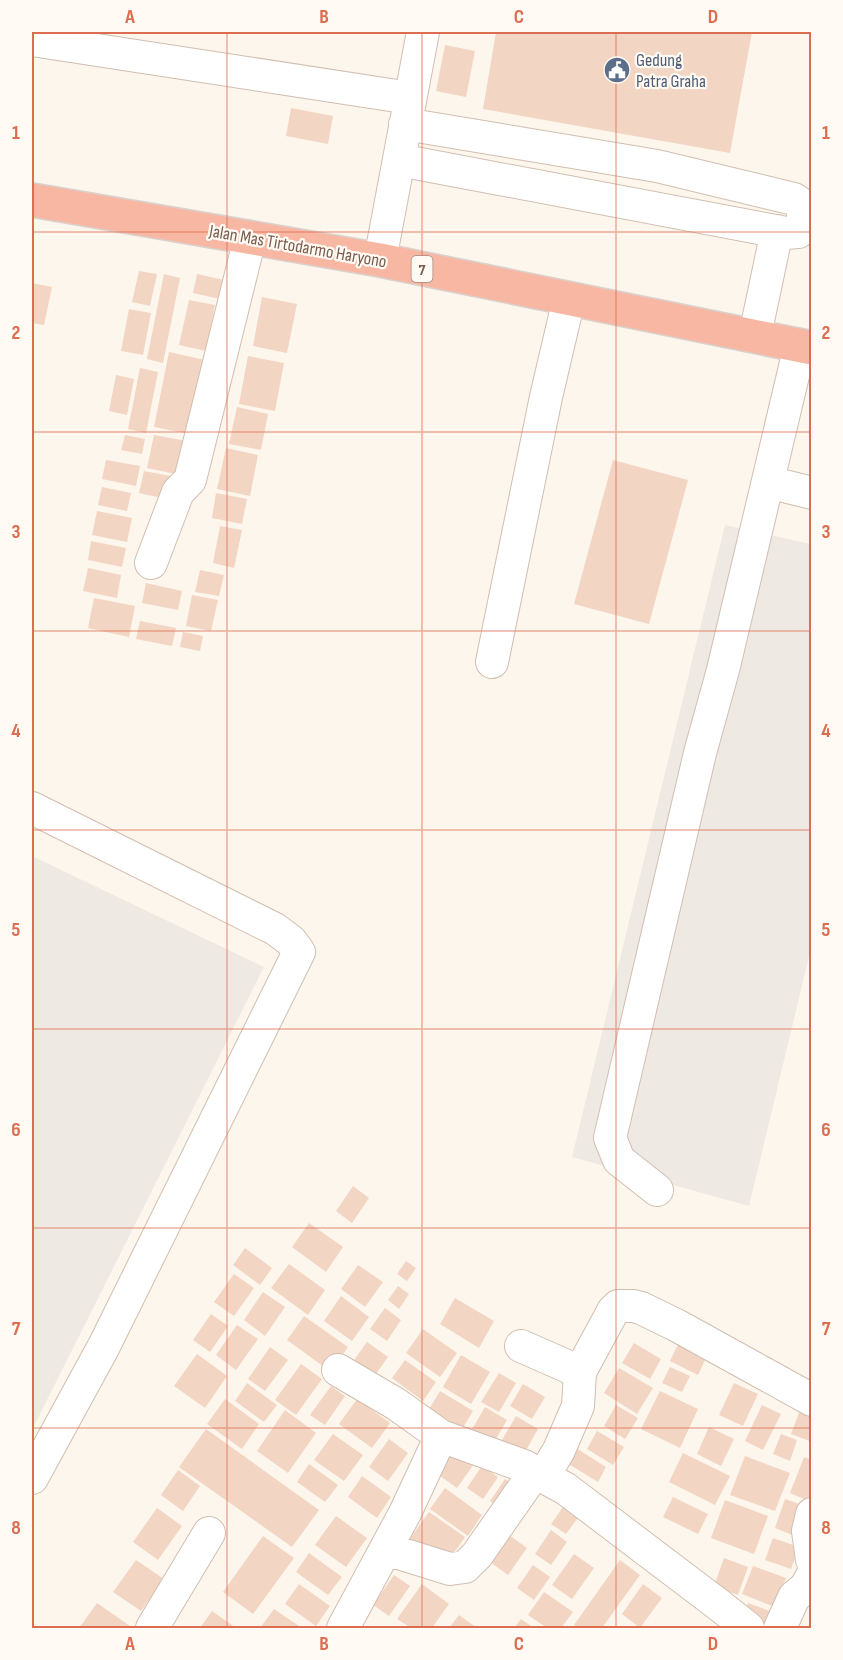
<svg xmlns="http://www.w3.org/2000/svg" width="843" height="1660" viewBox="0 0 843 1660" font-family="'Sofia Sans Condensed',sans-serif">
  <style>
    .industrial { fill: #efe9e4 }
    .building { fill: #f3d5c3 }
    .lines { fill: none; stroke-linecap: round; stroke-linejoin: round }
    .minor-casing { stroke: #d1beb0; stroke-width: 34 }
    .highway-casing { stroke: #dad1cd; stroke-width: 36 }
    .minor { stroke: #fff; stroke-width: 32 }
    .highway { stroke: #f7b7a3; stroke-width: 33 }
    .grid { fill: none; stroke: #dc6d51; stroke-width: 1.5; stroke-opacity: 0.55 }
    .labels { text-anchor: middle; stroke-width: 4.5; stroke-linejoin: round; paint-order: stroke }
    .shield { fill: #fffaf3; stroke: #a28b7f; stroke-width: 1.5 }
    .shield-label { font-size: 16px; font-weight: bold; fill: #7a5c4d }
    .service-label { font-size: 18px; fill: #4e5e75; stroke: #fffaf3; text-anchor: start }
    .street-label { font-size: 18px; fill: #7a5c4d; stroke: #fffaf3 }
    .neatline { fill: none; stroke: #dc6d51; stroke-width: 2 }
    .grid-label { font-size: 20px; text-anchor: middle; font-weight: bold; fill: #dc6d51 }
  </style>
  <rect width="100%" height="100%" fill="#fdf6ec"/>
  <!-- industrial -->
  <path class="industrial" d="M725,525L811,544V948L749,1206L572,1157Z
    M32,856L264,967L32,1430Z"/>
  <!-- building -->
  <path class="building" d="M496,32H752L730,153L483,109Z
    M445,45L475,51L466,97L436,91Z
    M291,108L333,116L328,144L286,136Z
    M139,271L157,274L150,306L132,302Z
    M164,274L180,278L163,363L147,359Z
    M197,274L224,280L220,299L193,293Z
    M32,283L52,287L44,325L32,323Z
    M262,297L297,304L287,353L253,346Z
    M189,300L215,305L206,351L179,345Z
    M129,309L151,313L143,355L121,351Z
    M169,352L205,360L190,434L154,427Z
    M248,356L284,363L275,411L239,404Z
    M140,368L158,372L146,433L128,429Z
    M116,375L134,379L127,415L109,411Z
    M237,407L268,414L261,450L229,444Z
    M125,435L145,439L142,454L121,450Z
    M154,435L187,441L180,475L147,468Z
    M226,448L258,455L250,496L217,489Z
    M106,460L140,466L136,486L102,479Z
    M613,460L688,480L649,624L574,604Z
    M144,471L176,477L171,500L139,493Z
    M102,487L131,493L127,511L98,505Z
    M216,493L247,499L242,524L212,518Z
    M97,511L132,518L127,542L92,535Z
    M220,526L242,530L234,568L213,563Z
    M91,541L126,548L122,567L88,560Z
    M88,568L121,575L117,598L83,591Z
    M200,570L224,575L219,596L195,592Z
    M146,583L182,591L178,610L142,603Z
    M192,595L218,600L211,631L186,626Z
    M94,598L135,606L129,637L88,628Z
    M140,621L176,628L172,646L136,639Z
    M183,632L203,636L200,651L180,647Z
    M353,1186L369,1198L352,1223L336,1211Z
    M309,1223L343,1247L326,1272L292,1247Z
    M245,1248L272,1268L260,1285L233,1265Z
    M406,1261L416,1268L407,1281L397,1274Z
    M289,1264L325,1290L308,1315L271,1288Z
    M358,1265L383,1282L365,1307L341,1289Z
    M234,1274L254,1288L234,1316L214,1302Z
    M398,1286L409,1294L399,1309L388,1300Z
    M263,1292L285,1307L265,1336L244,1320Z
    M341,1296L369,1317L352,1341L324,1321Z
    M455,1298L494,1321L479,1348L440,1324Z
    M385,1308L401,1320L387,1341L370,1329Z
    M211,1314L228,1326L210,1352L193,1340Z
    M304,1316L348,1347L331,1372L287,1340Z
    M237,1325L258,1339L236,1370L216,1355Z
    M423,1329L457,1353L440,1377L406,1353Z
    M367,1342L388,1357L368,1385L347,1370Z
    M679,1342L707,1356L698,1375L670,1361Z
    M634,1343L661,1359L650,1379L622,1363Z
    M270,1347L288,1360L265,1391L248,1379Z
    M197,1354L227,1376L205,1408L174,1386Z
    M461,1355L490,1372L471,1404L443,1387Z
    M405,1360L436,1382L423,1401L392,1378Z
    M301,1364L322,1379L296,1415L275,1400Z
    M670,1367L690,1376L682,1392L662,1383Z
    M619,1368L653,1388L637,1414L604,1393Z
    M499,1373L516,1383L499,1412L481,1402Z
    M247,1383L277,1405L264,1422L235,1401Z
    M734,1383L758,1394L743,1426L719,1415Z
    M523,1384L545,1397L532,1419L510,1406Z
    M331,1386L345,1396L325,1425L310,1415Z
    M440,1391L473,1411L455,1441L422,1421Z
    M660,1391L698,1409L680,1448L641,1429Z
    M225,1399L259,1424L242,1449L207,1424Z
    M357,1399L390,1423L372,1448L339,1424Z
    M616,1405L638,1418L625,1439L604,1426Z
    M762,1405L781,1414L763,1450L745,1441Z
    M485,1407L507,1420L489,1451L467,1438Z
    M285,1410L316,1433L288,1473L257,1451Z
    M800,1410L812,1414V1442L791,1434Z
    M516,1416L538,1429L520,1461L498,1447Z
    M709,1427L734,1439L721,1466L697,1454Z
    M206,1429L319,1510L292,1547L179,1467Z
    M597,1431L624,1447L613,1465L587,1449Z
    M333,1434L363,1455L344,1481L314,1460Z
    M781,1434L797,1440L790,1461L773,1454Z
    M389,1439L408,1453L388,1481L369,1467Z
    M446,1444L474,1464L457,1488L429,1468Z
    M576,1448L606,1467L598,1482L567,1463Z
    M683,1453L730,1476L715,1505L669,1482Z
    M745,1456L790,1473L775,1511L730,1495Z
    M804,1457L812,1460V1495L809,1501L790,1493Z
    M309,1464L338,1485L325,1502L297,1482Z
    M482,1466L498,1477L483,1499L467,1488Z
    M178,1470L200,1486L183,1511L161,1495Z
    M362,1476L391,1497L377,1518L348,1497Z
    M505,1479L519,1488L504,1511L490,1501Z
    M445,1488L482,1515L468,1536L430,1509Z
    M673,1497L708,1514L698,1534L663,1517Z
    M785,1499L808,1507L797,1537L775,1528Z
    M725,1500L768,1516L754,1554L711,1538Z
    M565,1504L580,1515L566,1534L551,1524Z
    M157,1508L182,1526L158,1560L133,1542Z
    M429,1512L465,1537L444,1567L408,1541Z
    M336,1516L367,1538L346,1567L315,1545Z
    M551,1530L567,1542L551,1565L535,1554Z
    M505,1532L527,1548L508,1575L486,1559Z
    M263,1536L294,1558L253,1614L223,1592Z
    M773,1538L799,1547L791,1569L765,1560Z
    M309,1553L342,1577L328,1595L296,1572Z
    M574,1554L594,1568L572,1599L552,1585Z
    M724,1558L748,1567L738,1595L714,1586Z
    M136,1560L164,1579L141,1611L113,1592Z
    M620,1560L640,1575L602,1628H578L574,1625Z
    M533,1565L550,1577L534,1600L517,1588Z
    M753,1566L786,1578L775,1607L742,1594Z
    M394,1575L410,1586L389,1616L373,1605Z
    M299,1584L330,1606L316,1626L285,1604Z
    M422,1584L449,1604L432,1628H411L397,1619Z
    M643,1584L662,1598L640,1628L622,1614Z
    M544,1592L573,1612L561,1628H547L528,1615Z
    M97,1603L130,1626L128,1628H79Z
    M748,1603L778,1614L766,1628L742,1619Z
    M274,1609L302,1628H260Z
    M212,1611L236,1628H200Z
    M459,1615L477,1628H449Z
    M521,1619L534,1628H514Z"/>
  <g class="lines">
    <defs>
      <path id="minor" d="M32,40L410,98
        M399,160L786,233L798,232L802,226L804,206L794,199L657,166L405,124
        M380,260L423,32
        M755,335L777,231
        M768,482L812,493
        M151,563L178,492L190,480L250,238
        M492,662L546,397L569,299
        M32,808L275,929L291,941L299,952L104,1346L32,1478
        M657,1190L619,1160L610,1138L700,753L723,670L800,346
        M521,1346L580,1372
        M338,1370L396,1404L441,1436L524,1466L566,1489L719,1605L748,1628
        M543,1477L559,1450L578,1406L580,1372L613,1311L618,1306H633L641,1308L676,1325L812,1400
        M812,1514L808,1531L812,1560
        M386,1549L450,1569L465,1567L477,1555L535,1472
        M152,1628L209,1533
        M343,1628L405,1513L441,1436
        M780,1628L794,1597L806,1587L812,1576"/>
      <path id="highway" d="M32,200L380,260L812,348"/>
    </defs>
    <!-- minor casing -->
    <use href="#minor" class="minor-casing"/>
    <!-- highway casing -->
    <use href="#highway" class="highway-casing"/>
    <!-- minor -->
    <use href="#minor" class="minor"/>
    <!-- highway -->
    <use href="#highway" class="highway"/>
  </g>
  <!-- grid -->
  <path class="grid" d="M227,32V1628M422,32V1628M616,32V1628M32,232H812M32,432H812M32,631H812M32,830H812M32,1029H812M32,1228H812M32,1428H812"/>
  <!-- icons -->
  <defs>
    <symbol id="civic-disc" viewBox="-11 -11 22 22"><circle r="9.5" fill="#5c6f8a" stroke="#fffaf3"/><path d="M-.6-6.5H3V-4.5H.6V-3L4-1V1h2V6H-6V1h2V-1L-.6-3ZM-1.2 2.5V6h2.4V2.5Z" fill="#fff"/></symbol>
  </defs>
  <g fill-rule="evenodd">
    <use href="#civic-disc" x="602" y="55" width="30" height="30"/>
  </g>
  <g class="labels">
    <!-- shield labels -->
    <rect class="shield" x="411.5" y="256" width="21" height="26" rx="4.5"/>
    <g class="shield-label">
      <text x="422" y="275">7</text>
    </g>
    <!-- service labels -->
    <g class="service-label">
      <text x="636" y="66">Gedung<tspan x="636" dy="21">Patra Graha</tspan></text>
    </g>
    <!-- street labels -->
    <g class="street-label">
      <text transform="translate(298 246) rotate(10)" y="6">Jalan Mas Tirtodarmo Haryono</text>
    </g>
  </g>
  <!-- border -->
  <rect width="843" height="1660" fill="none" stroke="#fffaf3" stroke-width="66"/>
  <rect x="33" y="33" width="777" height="1594" class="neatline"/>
  <g class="grid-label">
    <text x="130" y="23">A</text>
    <text x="324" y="23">B</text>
    <text x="519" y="23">C</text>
    <text x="713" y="23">D</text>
    <text x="16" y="139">1</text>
    <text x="826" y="139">1</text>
    <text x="16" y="339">2</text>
    <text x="826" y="339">2</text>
    <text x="16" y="538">3</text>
    <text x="826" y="538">3</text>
    <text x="16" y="737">4</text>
    <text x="826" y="737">4</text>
    <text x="16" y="936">5</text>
    <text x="826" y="936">5</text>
    <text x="16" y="1136">6</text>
    <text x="826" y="1136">6</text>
    <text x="16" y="1335">7</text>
    <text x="826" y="1335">7</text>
    <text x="16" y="1534">8</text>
    <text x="826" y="1534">8</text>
    <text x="130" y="1650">A</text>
    <text x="324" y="1650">B</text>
    <text x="519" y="1650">C</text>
    <text x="713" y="1650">D</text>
  </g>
</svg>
